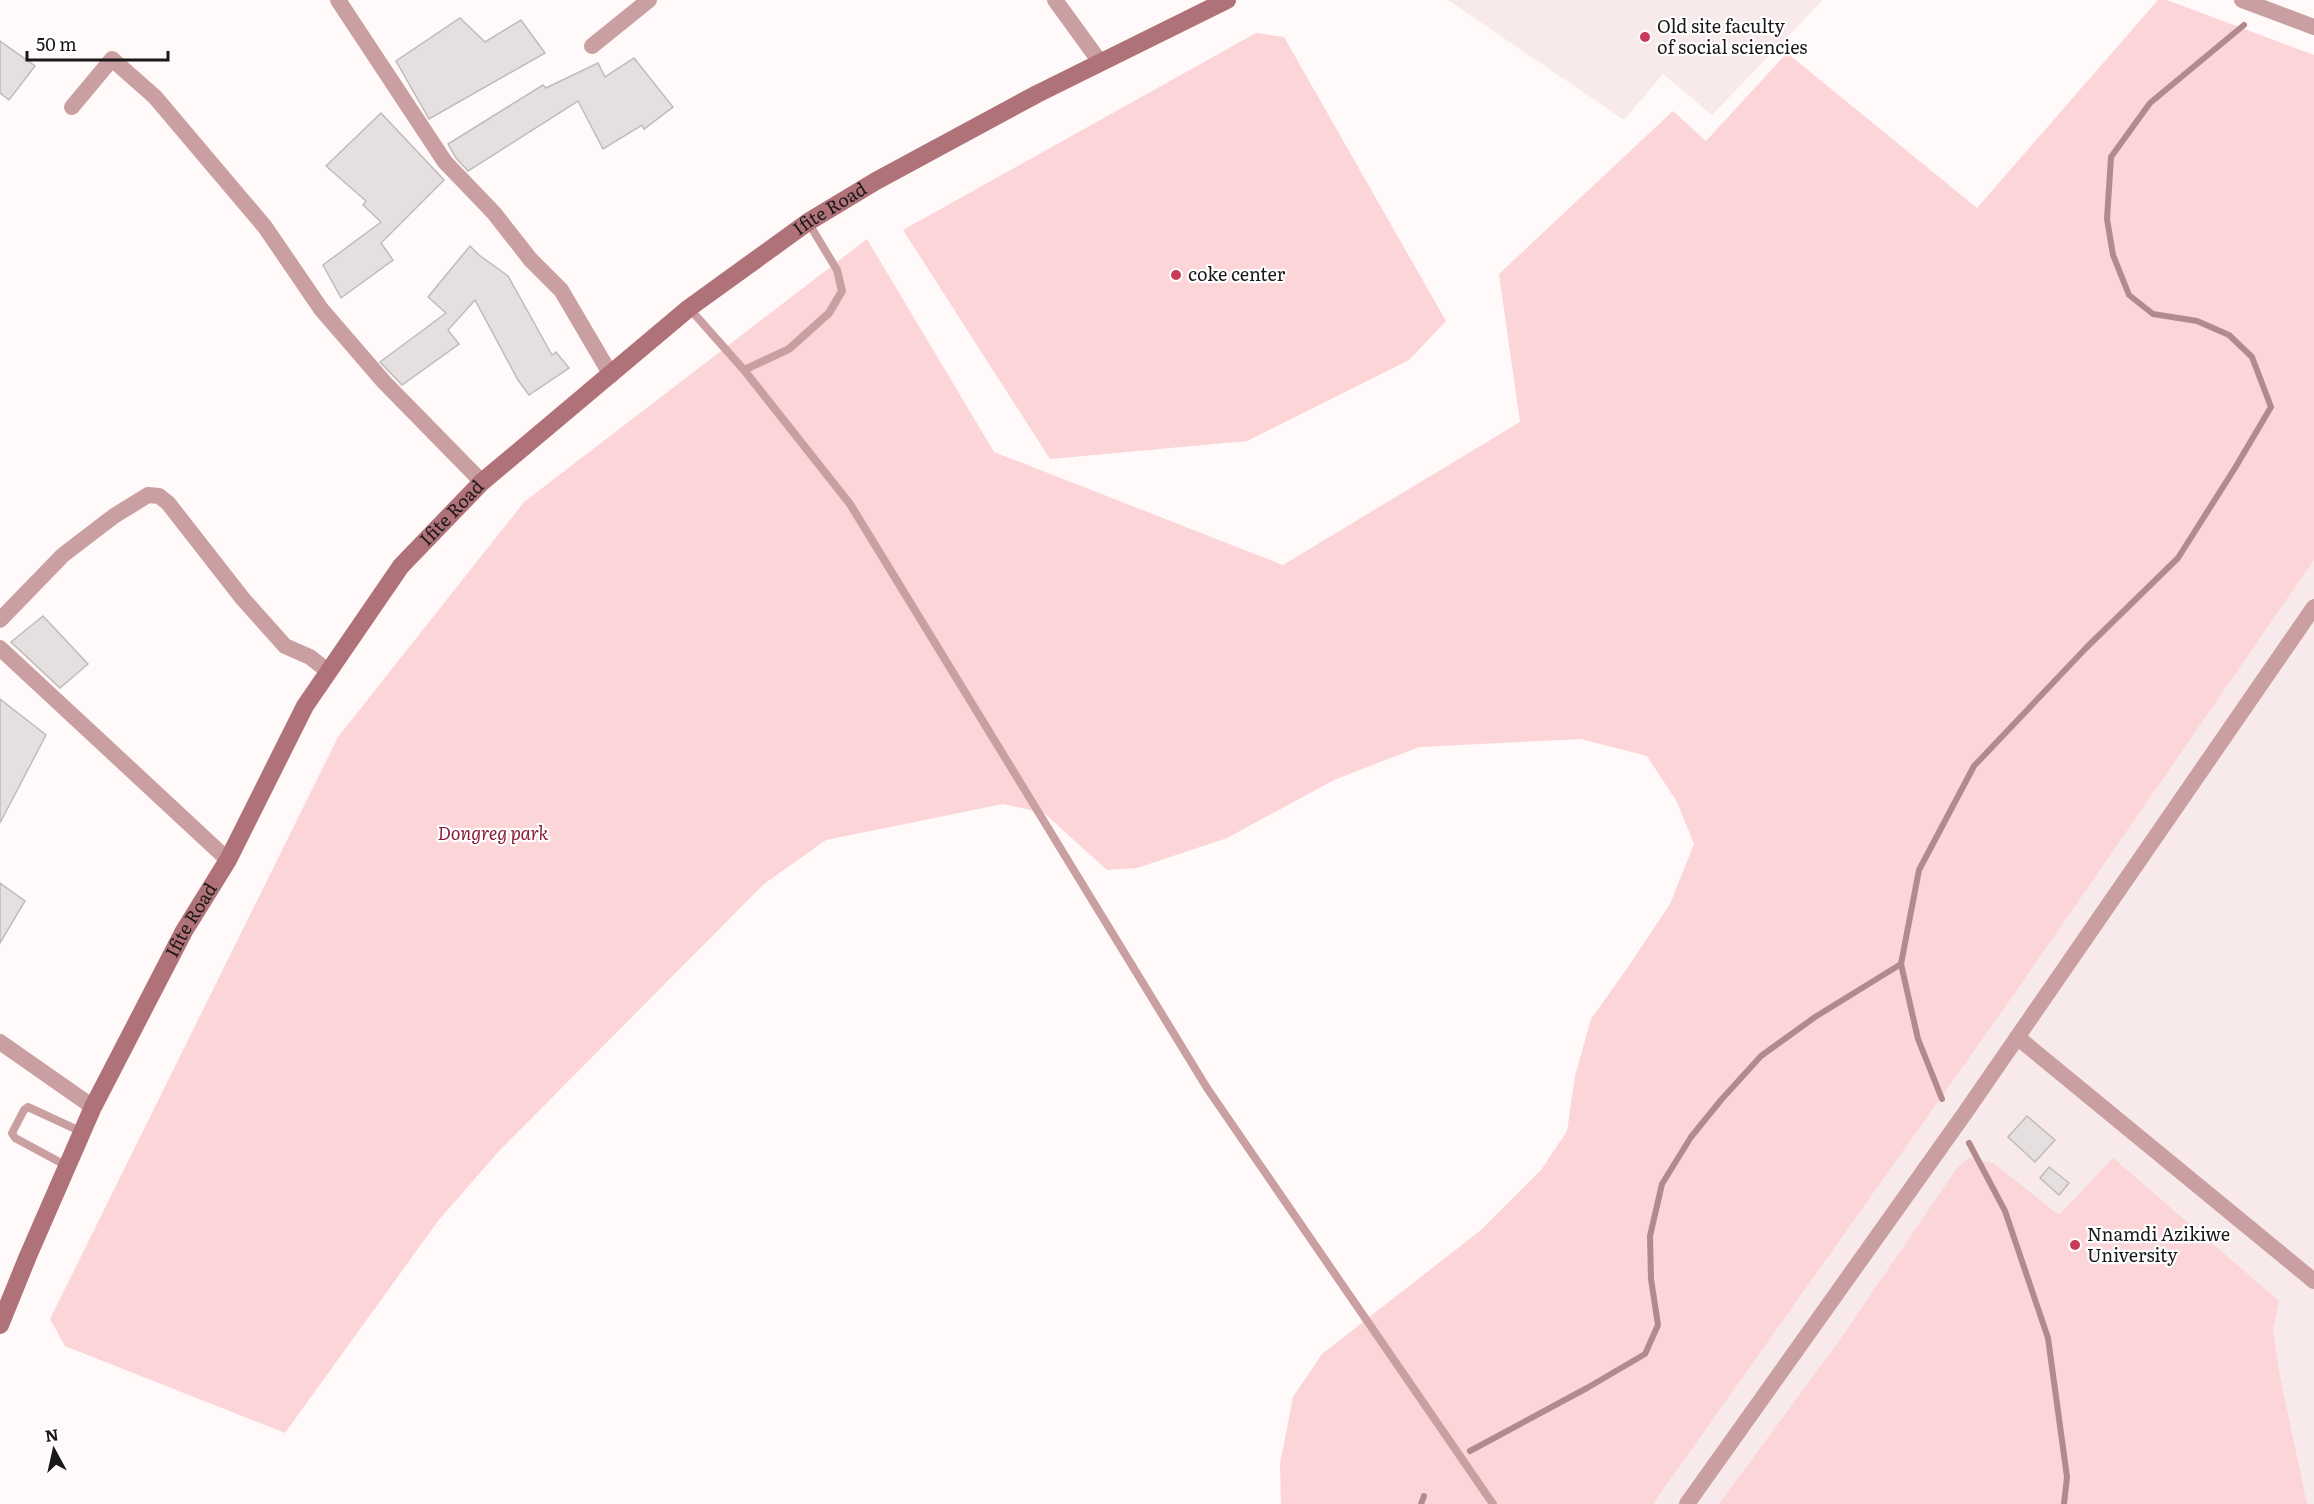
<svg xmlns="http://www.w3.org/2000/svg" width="2314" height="1504" viewBox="0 0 2314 1504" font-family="Literata,serif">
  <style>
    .built { fill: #f8e9ea }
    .green { fill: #fcd5d8 }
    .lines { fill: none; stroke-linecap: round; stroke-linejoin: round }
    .stream { stroke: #b2898c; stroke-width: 6 }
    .building { fill: #e6dfe0; stroke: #c1baba; stroke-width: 1.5 }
    .lane { stroke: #ca9fa2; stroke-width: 8 }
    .street { stroke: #ca9fa2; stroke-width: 16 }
    .secondary { stroke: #af7278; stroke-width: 18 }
    .poi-dot { fill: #c93958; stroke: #fff; stroke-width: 2 }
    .labels { text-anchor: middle; stroke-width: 4.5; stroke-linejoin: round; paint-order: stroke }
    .poi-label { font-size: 18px; fill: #1b1818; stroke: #fff; text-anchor: start }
    .street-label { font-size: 18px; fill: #1b1818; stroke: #fff }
    .park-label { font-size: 18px; font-style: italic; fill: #8a1d37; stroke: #fff }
  </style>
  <rect width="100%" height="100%" fill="#fff9fa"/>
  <!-- built -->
  <path class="built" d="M1448,0H1823L1712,115L1663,74L1624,120Z
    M2314,560V1504H1653L2020,986Z"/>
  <!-- green -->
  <path class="green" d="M2158,0H2167L2314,55V560L2020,986L1653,1504H1281L1280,1464L1293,1397L1322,1354L1481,1230L1541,1170L1567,1131L1575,1076L1591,1019L1628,967L1670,904L1694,844L1677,802L1647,756L1581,739L1419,747L1334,780L1227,838L1137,868L1107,870L1044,813L1003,804L826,840L764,884L499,1151L438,1221L285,1433L65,1346L50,1319L338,737L524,502L867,239L994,452L1283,565L1520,422L1499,274L1673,111L1706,141L1787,53L1977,208Z
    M1256,33L1284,37L1446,321L1409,360L1247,441L1050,459L903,230Z
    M1969,1158L1993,1163L2059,1215L2113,1158L2279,1301L2273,1329L2279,1372L2307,1504H1719L1842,1337L1957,1168Z"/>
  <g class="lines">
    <!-- stream -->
    <path class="stream" d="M1942,1099L1918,1039L1901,964L1919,870L1974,766L2086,648L2178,558L2235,468L2271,407L2252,357L2229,335L2197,321L2153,314L2129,295L2113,255L2107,219L2111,157L2150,103L2244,25
      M1969,1143L2005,1211L2048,1338L2067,1477L2064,1504
      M1470,1451L1587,1388L1645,1354L1658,1325L1651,1279L1650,1236L1662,1184L1691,1137L1721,1100L1761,1056L1815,1017L1901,964
      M1421,1504L1424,1496"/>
  </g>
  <!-- building -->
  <path class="building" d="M460,18L485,42L521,20L545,53L429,119L396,61Z
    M0,41L35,66L9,100L0,93Z
    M634,58L673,107L644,129L642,125L603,149L578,101L468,171L456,158L448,144L543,85L546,88L598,63L605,77Z
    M381,113L444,180L381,243L393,260L341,298L323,265L381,222L363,205L366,201L326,166Z
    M470,246L479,255L508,276L552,355L556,352L569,368L529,395L518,380L475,300L448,330L459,344L402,385L380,362L446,313L428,297Z
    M43,616L88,664L60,688L11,642Z
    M0,699L46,735L0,823Z
    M0,883L25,901L0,943Z
    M2027,1116L2055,1140L2035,1162L2008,1137Z
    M2049,1167L2069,1183L2059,1195L2040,1178Z"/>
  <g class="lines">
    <!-- lane -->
    <path class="lane" d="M689,308L744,370L850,504L1207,1088L1493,1504
      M744,370L789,349L829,313L842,291L837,270L808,222
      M67,1166L15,1138L12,1133L24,1110L28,1107L82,1132"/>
    <!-- street -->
    <path class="street" d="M338,0L445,162L494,213L530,259L561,290L611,375
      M1055,0L1100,62
      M2242,0L2314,27
      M592,46L649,0
      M72,107L112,59L155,97L265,227L321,309L384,382L482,482
      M0,620L63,555L114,516L148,495L159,496L168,503L243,599L285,646L310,657L329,672
      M0,648L228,860
      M2017,1037L2314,1281
      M0,1042L93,1107
      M1687,1504L1965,1113L2314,607"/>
    <!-- secondary -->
    <path class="secondary" id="s1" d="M0,1325L28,1256L93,1107L184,931L228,860L305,706L401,566L482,482L689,308L808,222L876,181L1037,94L1227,0"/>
  </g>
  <!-- markers -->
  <g class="poi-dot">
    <circle cx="1645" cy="37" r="6"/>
    <circle cx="1176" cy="275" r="6"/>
    <circle cx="2075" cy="1245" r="6"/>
  </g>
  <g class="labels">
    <!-- poi labels -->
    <g class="poi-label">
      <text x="1657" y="33">Old site faculty<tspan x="1657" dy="21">of social sciencies</tspan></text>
      <text x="1188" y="281">coke center</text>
      <text x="2087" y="1241">Nnamdi Azikiwe<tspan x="2087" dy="21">University</tspan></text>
    </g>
    <!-- street labels -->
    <g class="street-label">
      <text dy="6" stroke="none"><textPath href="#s1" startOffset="1420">Ifite Road</textPath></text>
      <text dy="6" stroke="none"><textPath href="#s1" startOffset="934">Ifite Road</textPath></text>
      <text dy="6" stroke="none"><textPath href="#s1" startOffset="448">Ifite Road</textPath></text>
    </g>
    <!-- park labels -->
    <g class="park-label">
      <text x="493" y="840">Dongreg park</text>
    </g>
  </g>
  <!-- north arrow -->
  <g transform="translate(54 1450) rotate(352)" stroke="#ffffff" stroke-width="4.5" paint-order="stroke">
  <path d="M0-4.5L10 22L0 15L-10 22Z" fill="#1b1818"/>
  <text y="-9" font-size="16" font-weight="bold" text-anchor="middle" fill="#1b1818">N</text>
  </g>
  <!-- scale -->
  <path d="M27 51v9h141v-9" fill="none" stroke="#1b1818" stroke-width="3"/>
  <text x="36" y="51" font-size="18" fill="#1b1818" stroke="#ffffff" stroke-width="4.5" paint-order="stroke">50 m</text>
</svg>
